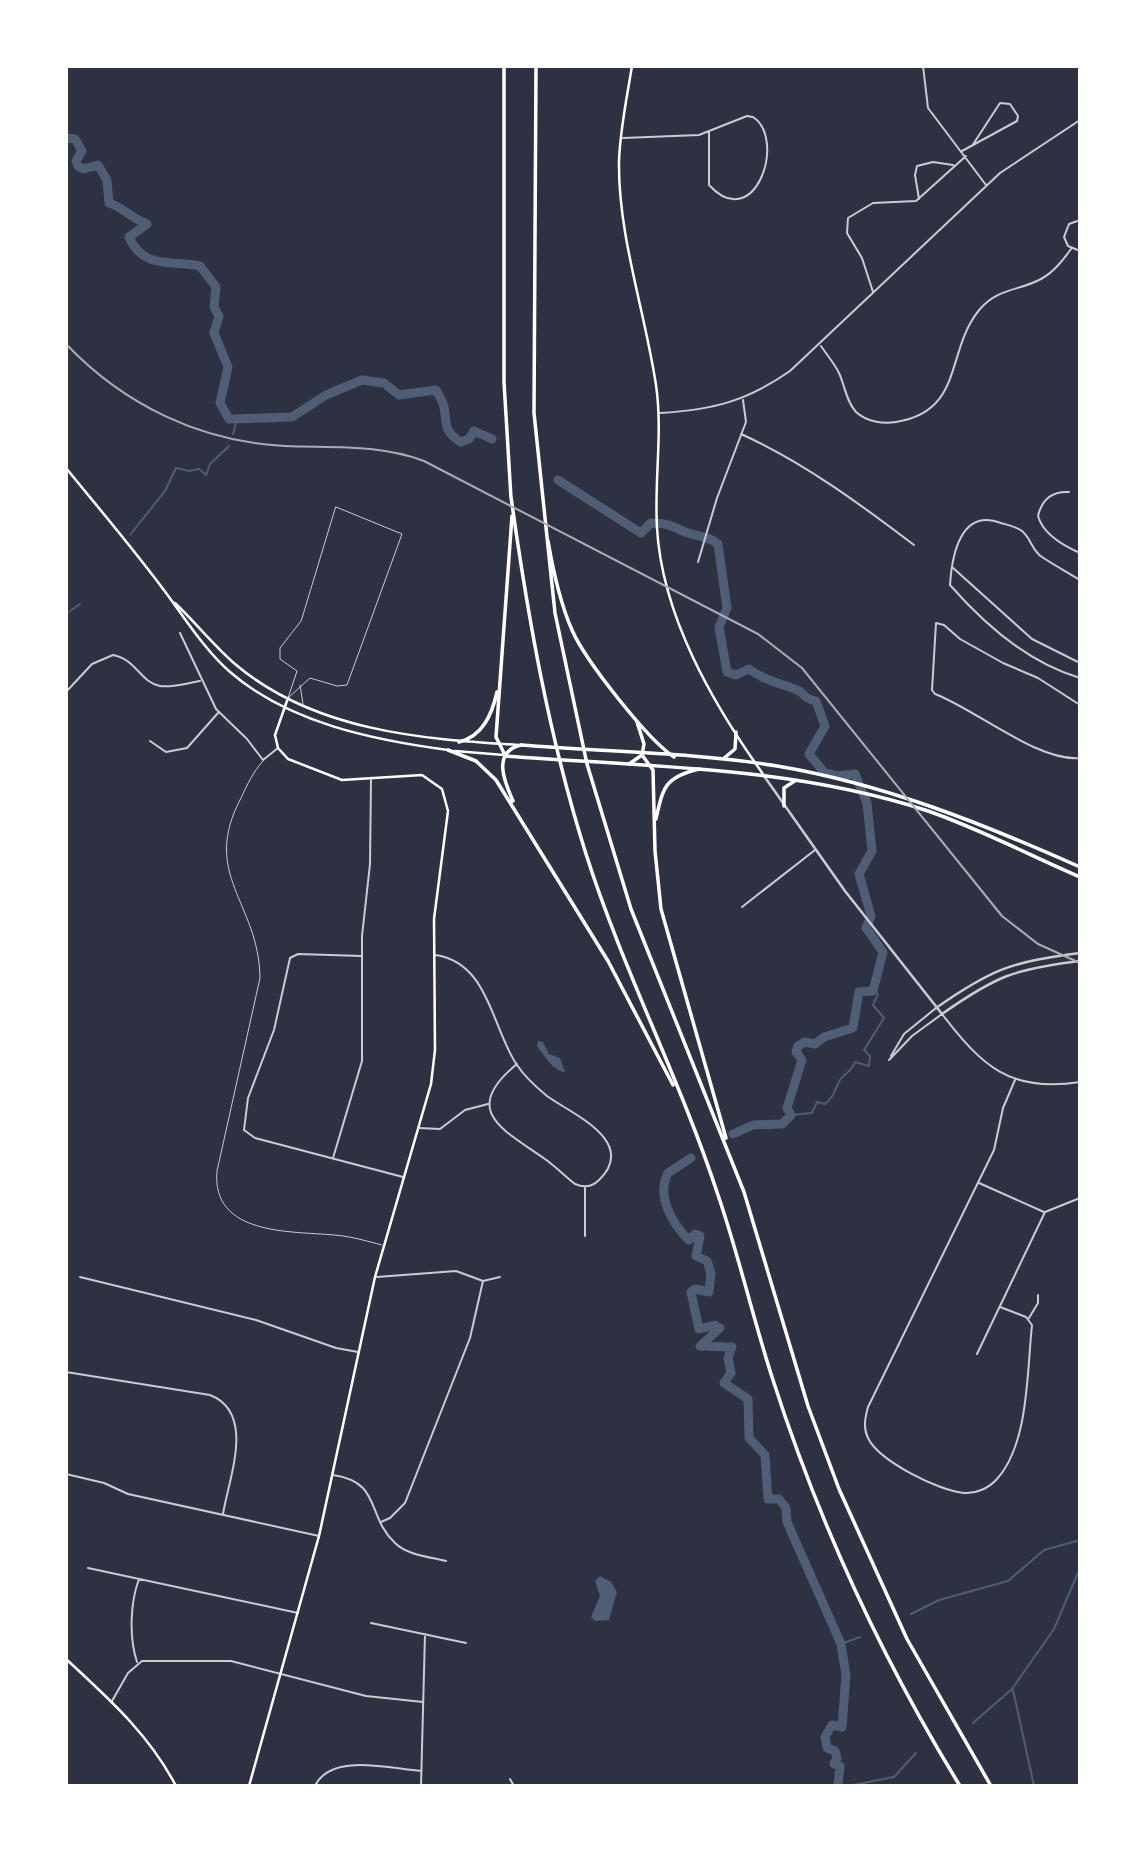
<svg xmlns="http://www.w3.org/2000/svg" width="1146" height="1852" viewBox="0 0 1146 1852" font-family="'Open Sans',sans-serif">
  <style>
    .water { fill: #4f5d75 }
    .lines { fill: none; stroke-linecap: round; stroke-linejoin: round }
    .stream { stroke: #4f5d75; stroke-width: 2 }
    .river { stroke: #4f5d75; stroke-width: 9 }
    .service { stroke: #caccd0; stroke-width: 1 }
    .minor { stroke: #caccd0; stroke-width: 2 }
    .tertiary { stroke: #caccd0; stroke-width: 2.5 }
    .secondary { stroke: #fff; stroke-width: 2.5 }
    .primary { stroke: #fff; stroke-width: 3.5 }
    .motorway { stroke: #fff; stroke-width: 3.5 }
    .rail { stroke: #abadb3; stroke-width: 2 }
  </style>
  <rect width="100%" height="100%" fill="#2d3142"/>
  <!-- water -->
  <path class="water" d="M538,1041L543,1042L549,1054L560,1058L565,1072C553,1071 544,1055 537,1046Z
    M600,1576L611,1582L617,1592L609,1620L595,1621L591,1617L600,1596L595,1581Z"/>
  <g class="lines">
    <!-- stream -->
    <path class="stream" d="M233,434L237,419
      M130,535L165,491L176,468L189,471L199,469L206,475L210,464L229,446
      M66,614L80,604
      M791,1115L812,1113L817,1102L825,1104C835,1096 834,1090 840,1080C845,1073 852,1071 855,1062L869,1066L870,1056L864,1050L884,1018L873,1005L878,994L873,991
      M911,1614L939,1600L1008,1581L1044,1550L1080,1540
      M841,1644L860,1637
      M1013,1690L1034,1786
      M973,1723L1012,1689L1054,1629L1080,1568
      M848,1786L894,1777L916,1753"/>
    <!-- river -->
    <path class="river" d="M66,138L75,139L82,151L76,161L78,166L83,169L98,165L107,180L109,203C124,208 133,219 147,224L129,237C143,270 173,260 200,266L216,287L214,307L219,316L214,333L228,367L220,403L229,419L292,417L326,395L362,380L384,383L399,395L436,390C439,395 443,402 444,407C447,423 443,432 461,442L469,439L474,431L492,439
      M558,480L641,533L651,523C667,523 672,526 685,532C698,537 707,535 718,544L727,608L719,627L727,672L736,675L749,669C765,681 780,683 797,690C807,694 801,698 816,701L825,726L809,754L824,772L838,776L855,774L867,803L872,851L859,874L871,916L866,928L883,952L873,991L859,992L853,1028L824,1037L815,1044L805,1042L798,1046L796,1052L802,1060L787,1108L791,1115L782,1124L753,1125L733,1134
      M691,1158L668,1173C656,1195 672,1224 689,1240L695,1234L700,1236L696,1256L707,1261L711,1273L709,1292L695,1289L691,1292L699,1329L715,1325L720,1328L700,1346L732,1347L728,1358L731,1373L724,1383L748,1399L749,1438L765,1455L768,1499H779L786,1508L787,1522L841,1644L846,1675L842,1727L832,1725L825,1737L827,1748L835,1751L837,1758L834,1764L840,1766L838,1786"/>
    <!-- service -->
    <path class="service" d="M336,507L402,534L347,685L337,686L310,678L288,698L297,671L280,659V648L301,621Z
      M300,685L303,704
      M263,761C253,772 247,785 241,798C200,875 259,902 260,978L217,1171C211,1236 292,1231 334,1235C350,1236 366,1241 382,1245"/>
    <!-- minor -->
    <path class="minor" d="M923,66L928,108L986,185
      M623,138L699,135L747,116L753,117C787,139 755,235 709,185V132
      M962,151L1017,121L1018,116L1010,104L1000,103L972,146
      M919,199L915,175L917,166L933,162L953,165
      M1080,220L1069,224L1064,237L1068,246L1080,251
      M873,292L862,258L847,233L848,218L873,203L916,201L966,156
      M821,346C827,355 834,363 839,373C845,386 846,401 856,412C867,422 883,424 896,422C965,411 945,350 980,309C998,288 1019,291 1041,279C1054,272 1063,260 1071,249
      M660,413C713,410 747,401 790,371L1000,173L1080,120
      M741,434C803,462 860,504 914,545
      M1069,492C1053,491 1042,499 1038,516C1043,534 1064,546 1080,553
      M698,562L717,498L746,422L743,400
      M952,567L1032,639L1080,663
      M1080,580C1067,572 1054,565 1042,557C1032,551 1031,538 1022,531C1017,527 1008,525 1001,523C961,508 952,554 950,585C985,625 1028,663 1080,678
      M180,633L216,709L247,739L263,760L278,748
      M66,692L92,664L113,655C136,659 141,683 160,686C172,688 188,683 200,681
      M1080,705L1038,678L1003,663L960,639L944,625L936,623L932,690L935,694C975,709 1038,762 1080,758
      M150,741L166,752L187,748L218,713
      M742,907L815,850
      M435,955C489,962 492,1029 517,1065C525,1077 536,1087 547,1096C570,1113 639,1141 599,1180C592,1187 584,1188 575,1184C565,1176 556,1167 545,1159C504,1130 459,1111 517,1064
      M362,956L298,954L290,958L274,1030L248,1098L244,1130L255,1138L403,1177
      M891,1056L904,1034L936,1008
      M889,1060L912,1036L942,1014C982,1066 1010,1093 1080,1082
      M419,1128L440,1129L465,1110L488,1104
      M333,1158L362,1061V936L370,864L371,780
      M979,1183L1044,1212
      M585,1236V1188
      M80,1277L256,1320L336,1348L358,1352
      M377,1277L456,1271L483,1281L500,1277
      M1000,1307L1026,1317L1032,1325C1027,1370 1029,1444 997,1479C989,1488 976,1494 964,1493C939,1491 879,1461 868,1438C863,1428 865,1418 868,1407L994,1150L1003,1108L1015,1080
      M1029,1318L1038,1303V1295
      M977,1354L1045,1212L1080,1198
      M66,1372L210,1395C256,1413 229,1477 223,1514
      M66,1474L104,1483L128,1494L319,1536
      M333,1475C382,1482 366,1516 395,1543C407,1555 430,1557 446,1561
      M381,1522L390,1518L405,1503L470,1338L483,1281
      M88,1568L298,1613
      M371,1623L466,1643
      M137,1662C129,1638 130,1603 139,1579
      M112,1701L128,1673L142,1661H231L366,1696L423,1702
      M510,1779L514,1786
      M315,1786C331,1752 391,1769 421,1771
      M421,1786L425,1634"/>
    <!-- tertiary -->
    <path class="tertiary" d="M764,776L845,891L942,1014C996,976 1014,969 1080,961
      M936,1008C993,968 1012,962 1080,953"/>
    <!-- secondary -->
    <path class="secondary" d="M632,66C627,97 620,130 619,161C618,236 645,311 656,385C663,433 654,481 657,528C662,616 713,704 763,774
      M66,468C101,511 137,553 169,597C188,623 206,651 230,672C289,723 373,740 448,750
      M175,603C196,623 214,646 235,664C314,731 421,739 518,745
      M455,751L504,755
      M66,1659C108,1698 149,1734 176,1786
      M249,1786L319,1536L375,1277L431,1084L435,1050L434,919L448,811L442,789L422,775L342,780L288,759L278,748L275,735L288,698"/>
    <!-- primary -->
    <path class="primary" d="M521,745C606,752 693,752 777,766C884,784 981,823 1080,867
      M506,756C647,767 791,766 928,811C980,829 1029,855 1080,877
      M723,759L735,749L736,732
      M784,806V788L796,780"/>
    <!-- motorway -->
    <path class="motorway" d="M504,66V382L511,498
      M536,66L534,413L555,613L587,764L631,909L744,1192L808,1406L839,1489L907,1639L991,1786
      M511,497C528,618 549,737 586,854C623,970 680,1079 718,1195C739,1256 753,1319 773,1380C819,1523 881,1657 960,1786
      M548,541C553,570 560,603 572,630C585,660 647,739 674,757
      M459,742C483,736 492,714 497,692
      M448,750L476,761L496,780L608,961L673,1085
      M505,755L496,737L512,516
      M642,755L653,770L655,851L661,909L726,1138
      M629,764L642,755L644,744L637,722
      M513,801C504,781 492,752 521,745
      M656,819C663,787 665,777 699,769"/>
    <!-- rail -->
    <path class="rail" d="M66,344C124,405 201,442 285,446C333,448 378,444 424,461L758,634L802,668L1002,916L1038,944L1080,963"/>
  </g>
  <!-- border -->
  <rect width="1146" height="1852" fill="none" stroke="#ffffff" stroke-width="136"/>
</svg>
